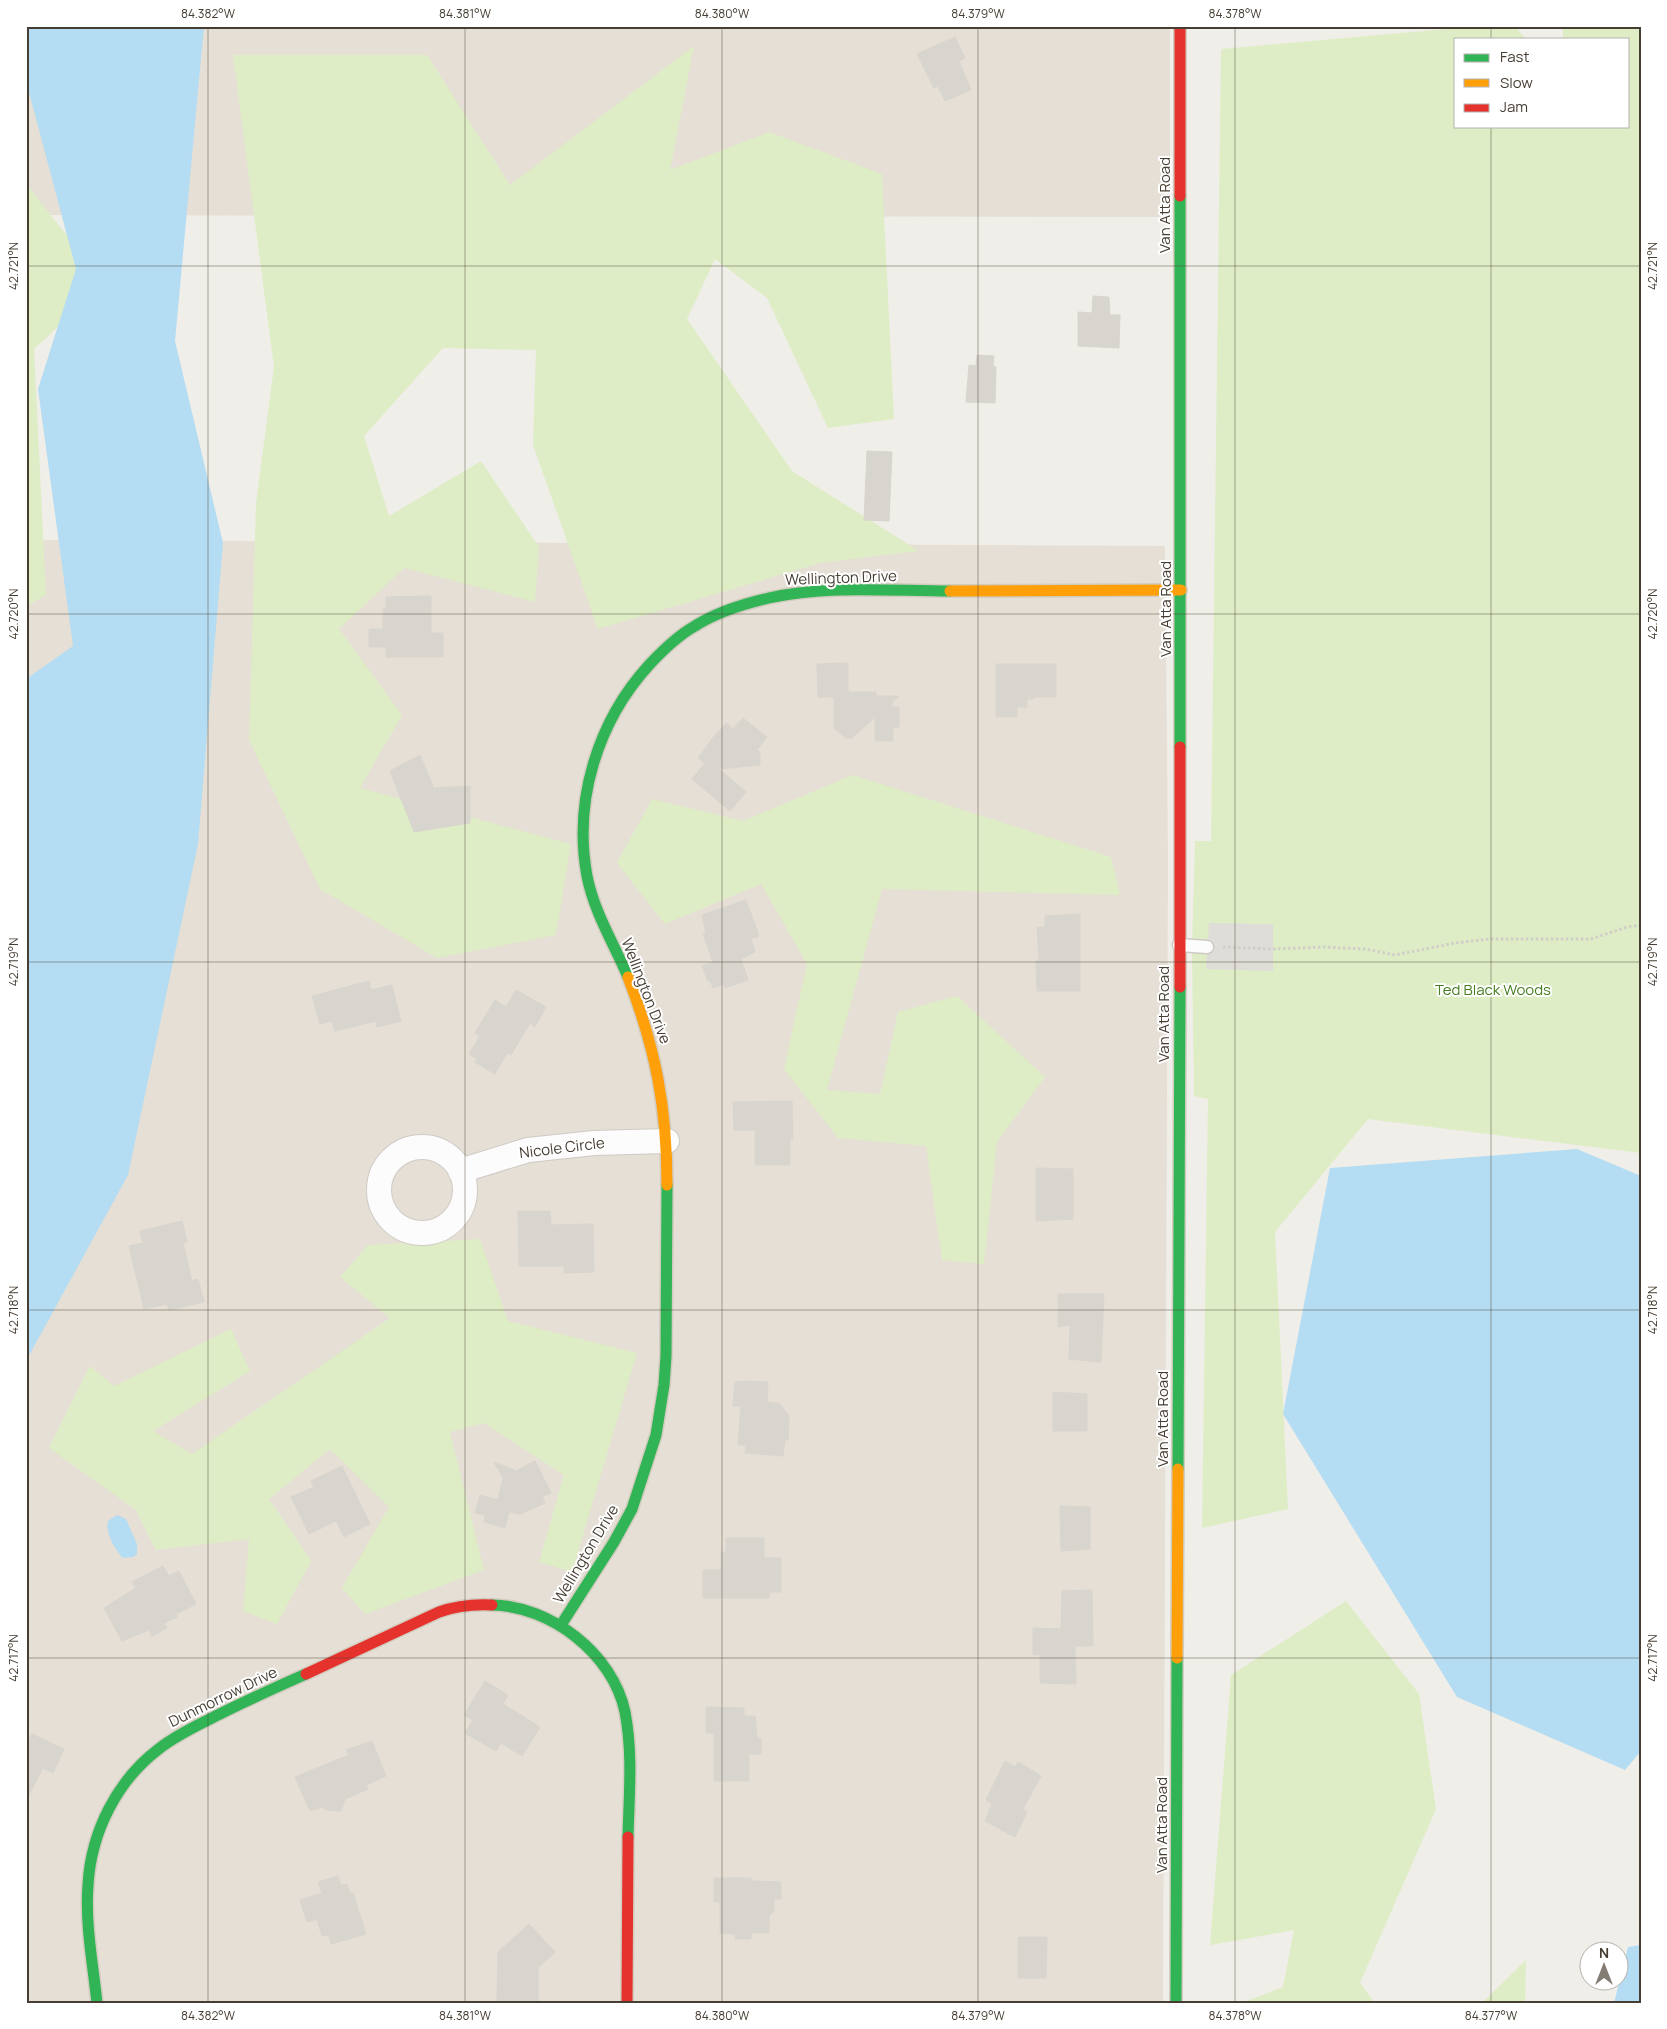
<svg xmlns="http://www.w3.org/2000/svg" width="1667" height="2029" viewBox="0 0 1667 2029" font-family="Manrope,sans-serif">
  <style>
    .residential { fill: #e5dfd5 }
    .green { fill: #deedc5 }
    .parking { fill: #dfddd8 }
    .water { fill: #b4dcf2 }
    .building { fill: #d8d5cf; stroke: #d8d5ce }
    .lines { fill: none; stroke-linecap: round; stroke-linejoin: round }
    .lane-casing { stroke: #cecbc5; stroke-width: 15 }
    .street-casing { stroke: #cecbc5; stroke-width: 26 }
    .fast-casing { stroke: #d2ccbf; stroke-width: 14 }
    .slow-casing { stroke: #d2ccbf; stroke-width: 14 }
    .jam-casing { stroke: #d2ccbf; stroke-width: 14 }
    .path { stroke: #d1cec9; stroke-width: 3; stroke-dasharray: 2.5 2.5; stroke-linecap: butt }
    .lane { stroke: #fdfcfc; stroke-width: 12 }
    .street { stroke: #fdfcfc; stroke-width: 24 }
    .fast { stroke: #30b455; stroke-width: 11 }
    .slow { stroke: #ff9f0a; stroke-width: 11 }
    .jam { stroke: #e5322d; stroke-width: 11 }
    .ticks { fill: none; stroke: #473e33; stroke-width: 1; stroke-opacity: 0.45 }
    .labels { text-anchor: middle; stroke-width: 4; stroke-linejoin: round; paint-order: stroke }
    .street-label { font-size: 15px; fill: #473e33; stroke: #fff }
    .park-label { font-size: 15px; fill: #477e21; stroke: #fff }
    .neatline { fill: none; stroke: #473e33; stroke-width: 2 }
    .ticks-label { font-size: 12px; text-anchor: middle; fill: #473e33 }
  </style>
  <rect width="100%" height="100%" fill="#f0eee8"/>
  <!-- residential -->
  <path class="residential" d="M26,26H1170V217L26,215Z
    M26,540L1165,546L1168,860L1163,2003H26Z"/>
  <!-- green -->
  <path class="green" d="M1480,26H1514L1526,39H1456V126H1628V39H1563V26H1641V1153L1368,1119L1275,1232L1288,1509L1202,1528L1208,1099L1194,1096L1192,947L1195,841H1211L1221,49Z
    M694,46L670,170L769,132L882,174L894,419L828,428L767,298L715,259L687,319L792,471L919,551L820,563L598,629L533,445L536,350L443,348L364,436L389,516L481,461L539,547L535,602L404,568L339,629L402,715L360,788L571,844L556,935L437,958L320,889L249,740L256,503L274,367L233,55H427L510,185Z
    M26,174L28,186L105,284L34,349L46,595L26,606Z
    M853,775L1111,857L1120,895L882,889L827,1090L880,1094L898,1012L957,996L1045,1077L997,1142L984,1264L942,1260L926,1146L838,1138L784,1069L807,964L761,884L665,924L617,863L652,799L743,821Z
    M480,1239L508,1321L637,1353L572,1572L539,1562L564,1475L484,1423L450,1432L484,1570L365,1614L342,1588L389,1507L330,1449L269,1499L311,1561L277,1624L243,1611L249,1539L156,1550L136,1510L49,1448L90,1366L114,1386L231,1329L250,1371L153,1431L192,1454L390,1318L340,1277L368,1245Z
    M1346,1601L1419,1694L1436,1809L1360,1983L1375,2003H1241L1283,1987L1294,1930L1210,1945L1231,1675Z
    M1526,1960L1525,2003H1482Z"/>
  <!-- parking -->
  <path class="parking" d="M1209,923L1273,924V971L1206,969Z"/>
  <!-- water -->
  <path class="water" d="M28,26H204L175,341L223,543L198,844L128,1175L26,1361V679L73,646L38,389L76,269L26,81Z
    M1577,1149L1641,1176V1751L1625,1770L1457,1697L1283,1414L1330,1168Z
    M117,1515L126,1519L137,1544V1554L133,1557L123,1558C115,1550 105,1532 108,1521Z
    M1641,1945V2003H1614L1628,1947Z"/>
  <!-- building -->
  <path class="building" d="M955,37L965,58L959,61L960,64L971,90L945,101L938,86L934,88L917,54Z
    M1093,296L1109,297L1110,315H1120L1119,348L1078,346V312L1092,313Z
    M977,355L994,356L993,366L996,367L995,403L966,402L969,365L976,366Z
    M867,451L892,452L889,521L864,520Z
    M431,596V633H443V657H386V647H369V629H383V609H386V597Z
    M848,663V692H876V696H899L892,702V707H899V727H893V741H875V717L852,738H846L834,728V697H818L817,664Z
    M996,664H1056V697H1033V699H1027V707H1017V717H996Z
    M743,718L767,737L757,750L760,752V765L719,769L746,792L730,811L692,779L705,763L698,758L718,731L719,732L726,723L733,729Z
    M420,755L434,788L470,786V823L414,832L390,771Z
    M746,900L759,936L751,939L755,952L741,959L748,980L725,988L724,984L713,988L710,980L708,981L702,966L713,962L703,934L706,933L702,915Z
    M1080,914V991H1037L1036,961H1039L1037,927H1045V916Z
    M369,981L371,990L392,985L401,1021L377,1027L376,1021L335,1031L332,1021L320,1024L312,996Z
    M516,990L546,1007L535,1027L530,1023L511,1055L507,1053L495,1074L475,1062L477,1059L469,1054L480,1036L475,1033L495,1000L506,1007Z
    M792,1101L793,1139H790V1165H755V1130H734L733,1102Z
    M1036,1168L1073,1169V1219L1036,1221Z
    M518,1211H550L551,1225L593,1224L594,1272L564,1273V1266H519Z
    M182,1221L187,1242L183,1243L192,1281L198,1279L204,1302L169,1310L167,1304L144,1309L129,1246L143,1243L140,1231Z
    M1058,1294H1104L1101,1362L1069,1359L1070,1325L1058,1327Z
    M746,1381L768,1382L767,1402L780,1404L789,1416L788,1440L785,1439L783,1456L745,1453L746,1445H738L741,1406H733L735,1382Z
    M1053,1392L1087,1394V1431H1053Z
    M535,1461L551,1493L542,1497L545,1503L521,1514L509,1512L505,1528L484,1522L485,1515L475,1513L480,1495L498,1500L503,1478L494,1462L516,1471Z
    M342,1466L370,1524L344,1537L336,1521L309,1534L291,1497L314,1487L311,1481Z
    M1060,1506L1090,1507V1549L1061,1551Z
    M726,1538H764V1558H781V1592H769V1598H703V1570H721V1552H726Z
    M163,1566L169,1576L179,1571L196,1604L176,1614L177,1617L164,1623L167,1628L152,1636L149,1630L122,1641L104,1608L136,1588L132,1582Z
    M1092,1590L1093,1646H1075L1076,1684L1040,1683V1654L1033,1655V1628L1061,1629L1062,1591Z
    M485,1681L508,1695L503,1704L540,1727L522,1756L501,1743L496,1751L465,1733L473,1720L464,1715Z
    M706,1707L744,1708V1716H755L757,1738H761V1754H749V1781H714V1733H706Z
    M32,1734L64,1749L53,1773L43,1768L26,1800V1746Z
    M372,1741L386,1776L366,1785L368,1789L345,1799L341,1811L327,1810L322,1807L310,1811L295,1777L349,1755L346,1750Z
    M1005,1761L1015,1767L1018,1762L1041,1776L1023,1809L1027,1812L1015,1837L985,1821L992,1804L986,1800Z
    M338,1876L341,1885L347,1884L350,1894L353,1893L366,1934L331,1944L329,1935L322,1936L317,1919L307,1922L300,1900L322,1893L318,1882Z
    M714,1878H751V1881L781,1882V1899H774V1911L769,1915V1933H751V1939H735V1934L720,1933V1902H714Z
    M529,1924L555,1952L538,1968V2002L497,2003L498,1952Z
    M1018,1937H1047L1046,1978H1018Z"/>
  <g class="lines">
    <defs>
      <path id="lane" d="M1179,945L1207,947"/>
      <path id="street" d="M379 1190a43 43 0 1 1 86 0a43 43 0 1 1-86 0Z
        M460,1171L528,1150L594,1143L667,1141"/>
      <path id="fast" d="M1180,196V747
        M628,977C614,944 594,912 587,876C573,800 598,721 649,665C663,650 677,636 695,626C717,612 743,604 769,598C827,585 891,591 950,591
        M1178,1469L1180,987
        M492,1605C551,1606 613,1654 625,1712C633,1753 629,1796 628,1837
        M561,1625L614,1542L632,1509L656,1435L664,1385L666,1356L667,1185
        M97,2003C93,1964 85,1925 88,1885C91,1832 117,1780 160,1748C174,1737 190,1729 206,1721C239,1704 272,1689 306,1674
        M1176,2003L1177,1658"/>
      <path id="slow" d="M950,591L1181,590
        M628,977C656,1050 667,1108 667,1185
        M1177,1658L1178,1469"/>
      <path id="jam" d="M1180,26V196
        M1180,987V747
        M306,1674L439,1612C456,1606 474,1604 492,1605
        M627,2003L628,1837"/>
    </defs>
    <!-- lane casing -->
    <use href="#lane" class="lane-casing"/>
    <!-- street casing -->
    <use href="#street" class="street-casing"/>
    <!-- fast casing -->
    <use href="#fast" class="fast-casing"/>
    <!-- slow casing -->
    <use href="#slow" class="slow-casing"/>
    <!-- jam casing -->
    <use href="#jam" class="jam-casing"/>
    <!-- path -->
    <path class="path" d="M1223,947L1273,949L1325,947L1365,949L1395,955L1455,943L1489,939H1591L1627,927L1641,925"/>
    <!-- lane -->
    <use href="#lane" class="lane"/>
    <!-- street -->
    <use href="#street" class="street"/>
    <!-- fast -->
    <use href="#fast" class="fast"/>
    <!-- slow -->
    <use href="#slow" class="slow"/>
    <!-- jam -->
    <use href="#jam" class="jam"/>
  </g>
  <!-- ticks -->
  <path class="ticks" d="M208,26V2003M465,26V2003M722,26V2003M978,26V2003M1235,26V2003M1491,26V39M1491,126V2003M26,266H1641M26,614H1641M26,962H1641M26,1310H1641M26,1658H1641"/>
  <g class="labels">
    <!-- street labels -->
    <g class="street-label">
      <text transform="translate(1165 205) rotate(-90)" y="5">Van Atta Road</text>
      <text transform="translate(841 578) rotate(-2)" y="5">Wellington Drive</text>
      <text transform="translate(1166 609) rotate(-90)" y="5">Van Atta Road</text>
      <text transform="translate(646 991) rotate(69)" y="5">Wellington Drive</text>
      <text transform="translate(1164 1014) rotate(-90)" y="5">Van Atta Road</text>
      <text transform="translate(562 1148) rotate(-7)" y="5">Nicole Circle</text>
      <text transform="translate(1163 1419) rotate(-90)" y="5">Van Atta Road</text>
      <text transform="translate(586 1554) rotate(-59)" y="5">Wellington Drive</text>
      <text transform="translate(223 1697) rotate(-26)" y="5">Dunmorrow Drive</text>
      <text transform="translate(1162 1825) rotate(-90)" y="5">Van Atta Road</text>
    </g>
    <!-- park labels -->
    <g class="park-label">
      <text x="1493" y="995">Ted Black Woods</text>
    </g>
  </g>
  <!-- border -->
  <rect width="1667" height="2029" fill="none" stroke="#ffffff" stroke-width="55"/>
  <!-- legend -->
  <rect x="1454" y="38" width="175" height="90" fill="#ffffff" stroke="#b5b2ad"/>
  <rect x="1464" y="54" width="25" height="8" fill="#30b455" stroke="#b5b2ad"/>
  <text x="1500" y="62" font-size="15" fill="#473e33">Fast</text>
  <rect x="1464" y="79" width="25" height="8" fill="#ff9f0a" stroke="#b5b2ad"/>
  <text x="1500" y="88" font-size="15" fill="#473e33">Slow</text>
  <rect x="1464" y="104" width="25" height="8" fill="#e5322d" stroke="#b5b2ad"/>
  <text x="1500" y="112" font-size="15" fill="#473e33">Jam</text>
  <!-- north arrow -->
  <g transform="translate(1604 1966)"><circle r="24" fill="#ffffff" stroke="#b5b2ad"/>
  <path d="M0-4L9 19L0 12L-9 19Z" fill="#827c72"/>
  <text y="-8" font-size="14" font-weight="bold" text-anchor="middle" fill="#473e33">N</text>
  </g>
  <rect x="28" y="28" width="1612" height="1974" class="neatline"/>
  <g class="ticks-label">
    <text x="208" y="18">84.382°W</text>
    <text x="465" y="18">84.381°W</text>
    <text x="722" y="18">84.380°W</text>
    <text x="978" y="18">84.379°W</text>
    <text x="1235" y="18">84.378°W</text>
    <text transform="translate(14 266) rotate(-90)" y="4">42.721°N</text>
    <text transform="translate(1653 266) rotate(-90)" y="4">42.721°N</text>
    <text transform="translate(14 614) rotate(-90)" y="4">42.720°N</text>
    <text transform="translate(1653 614) rotate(-90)" y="4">42.720°N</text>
    <text transform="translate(14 962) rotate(-90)" y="4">42.719°N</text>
    <text transform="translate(1653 962) rotate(-90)" y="4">42.719°N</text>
    <text transform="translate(14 1310) rotate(-90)" y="4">42.718°N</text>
    <text transform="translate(1653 1310) rotate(-90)" y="4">42.718°N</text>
    <text transform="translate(14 1658) rotate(-90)" y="4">42.717°N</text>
    <text transform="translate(1653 1658) rotate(-90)" y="4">42.717°N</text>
    <text x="208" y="2020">84.382°W</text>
    <text x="465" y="2020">84.381°W</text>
    <text x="722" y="2020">84.380°W</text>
    <text x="978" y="2020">84.379°W</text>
    <text x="1235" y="2020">84.378°W</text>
    <text x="1491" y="2020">84.377°W</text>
  </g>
</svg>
